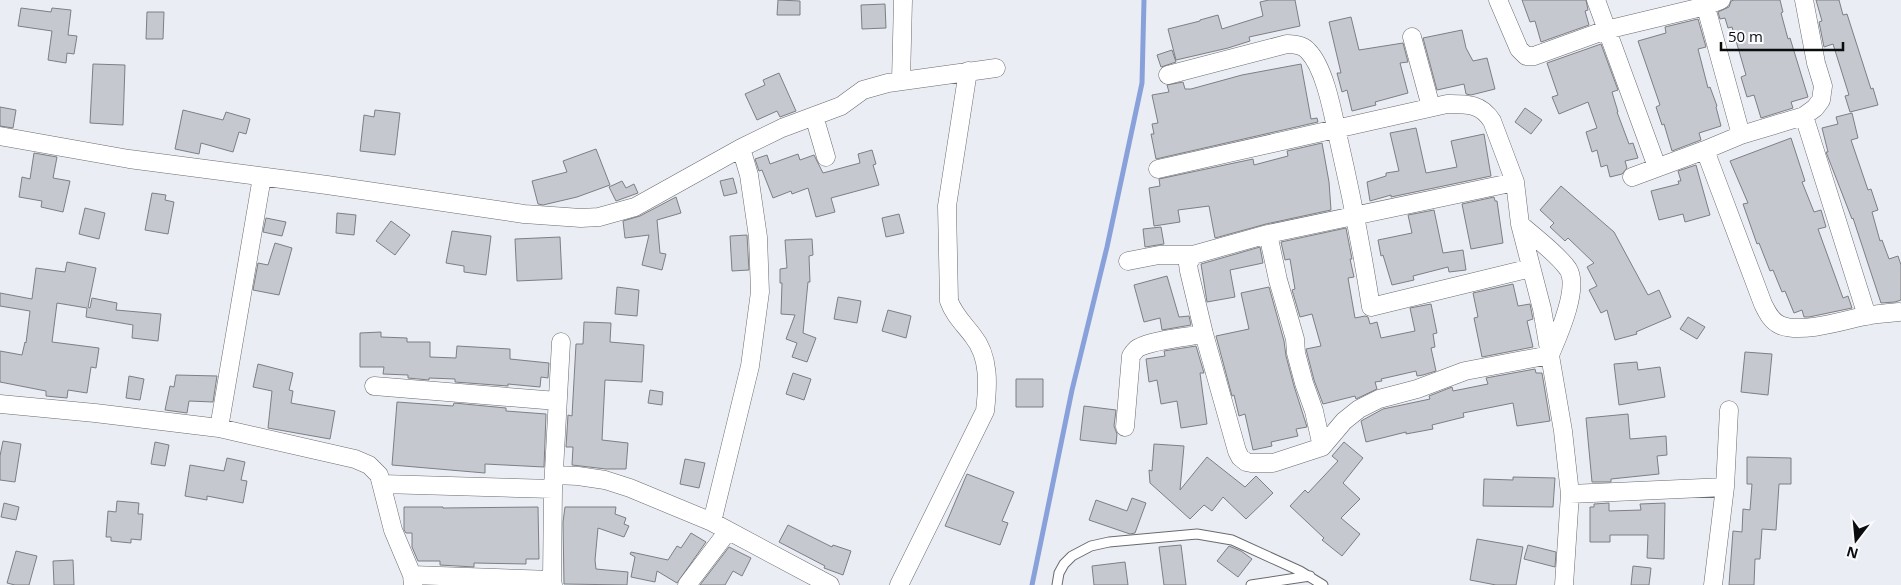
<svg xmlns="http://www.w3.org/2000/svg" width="1901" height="585" viewBox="0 0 1901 585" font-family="'Open Sans',sans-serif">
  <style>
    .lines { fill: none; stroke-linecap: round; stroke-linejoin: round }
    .stream { stroke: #89a1db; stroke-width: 5 }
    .building { fill: #c5c8ce; stroke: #7d7f85 }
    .service-casing { stroke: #686b70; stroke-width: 11 }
    .minor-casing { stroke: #686b70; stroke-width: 19 }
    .service { stroke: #fff; stroke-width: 9 }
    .minor { stroke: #fff; stroke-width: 18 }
  </style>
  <rect width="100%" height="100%" fill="#eaedf3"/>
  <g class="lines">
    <!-- stream -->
    <path class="stream" d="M1032,585L1072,390L1107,247L1142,83L1144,0"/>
  </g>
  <!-- building -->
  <path class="building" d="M778,0L800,1V15H777Z
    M1269,0H1295L1300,26L1249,37L1250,41L1228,48L1176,60L1168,29L1200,21V20L1218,15L1222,29L1263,16L1260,2Z
    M1522,0H1586L1588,10L1585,11L1589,25L1541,42L1535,21L1530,22Z
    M1734,0H1780L1783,12L1781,13L1788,39L1790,38L1808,97L1791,102L1793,108L1761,118L1754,95L1747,97L1741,77L1746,75L1732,27L1728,28L1725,18L1720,19L1718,12L1729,7L1731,1Z
    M1816,0H1839L1843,15L1847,14L1871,89L1873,88L1878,105L1850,112L1845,96L1849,95L1833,44L1824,47L1819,22L1822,21Z
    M885,4L886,28L862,29L861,5Z
    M21,8L51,12L52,8L71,10L68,35L77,36L74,54L67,53L66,63L48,60L52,31L18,26Z
    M147,12H164L163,39H146Z
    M1351,17L1359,50L1403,43L1408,62L1400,63L1408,93L1375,102L1376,105L1352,111L1347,90L1342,92L1337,73H1341L1329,22Z
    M1698,19L1706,47L1698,49L1708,88L1710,87L1717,106L1716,107L1721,126L1699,133L1701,140L1672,151L1664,124L1662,125L1656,107L1660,105L1638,41L1666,33L1665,27Z
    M1462,30L1466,48L1473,61L1487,58L1495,89L1471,95L1466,94L1464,84L1437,90L1423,38Z
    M1601,44L1618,90L1612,92L1618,112H1617L1629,144L1633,143L1638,158L1625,161L1627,168L1622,174L1610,177L1607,165L1601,167L1597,150L1592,152L1586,132L1597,128L1588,102L1559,114L1552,97L1558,95L1547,63Z
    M1172,50L1176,62L1161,67L1157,55Z
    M93,64L125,65L123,125L90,123Z
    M1301,64L1311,119L1317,118L1318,122L1156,159L1151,134H1154L1152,124L1158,123L1152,95L1169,92L1167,85L1183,82L1185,89H1191L1242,75Z
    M779,73L796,111L780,117L777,111L757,120L745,94L765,85L763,80Z
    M0,107L16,110L13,128L0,126Z
    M1525,108L1542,120L1531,134L1515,122Z
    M183,110L223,120L226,112L250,119L246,134L239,132L233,152L201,143L199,154L175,149Z
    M375,110L400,113L395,155L360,151L364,115L374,117Z
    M1852,113L1858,138L1851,140L1868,190L1871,189L1878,210L1872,212L1880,241L1882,240L1889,259L1898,256L1901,265V300L1895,302L1881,303L1853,218L1852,219L1826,152H1828L1822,128L1838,124L1836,117Z
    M1416,128L1426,173L1457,167L1451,141L1484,134L1491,176L1391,197V195L1370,201L1367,182L1386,176V173L1399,171L1390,133Z
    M1791,138L1805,181L1802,182L1814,212L1821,210L1826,227L1818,229L1843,298L1848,296L1852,308L1809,317H1804L1802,310L1794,313L1785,291L1782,292L1773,270L1770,271L1759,243L1757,244L1743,204L1748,203L1730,161Z
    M1322,143L1329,182L1331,210L1266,224L1215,238L1209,206L1178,210L1180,222L1154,226L1149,188L1160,186L1159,179L1253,159L1254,165L1288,156L1287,151Z
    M596,149L610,185L577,197L543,205L538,204L532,181L567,172L563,161Z
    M872,150L876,164L873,165L879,185L831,198L835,212L816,217L808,188L792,194L791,191L773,198L762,170L759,171L755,159L767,155L770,164L798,154L800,160L814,155L823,173L860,163L858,154Z
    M34,153L57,157L53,178L70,181L63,212L41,207L42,201L19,197L22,177L30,179Z
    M1696,165L1710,215L1685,222L1683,214L1659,220L1651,191L1679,184L1678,181H1681L1678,171Z
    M733,178L737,193L724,196L720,181Z
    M622,181L626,188L634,184L638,193L616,201L609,187Z
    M1561,186L1614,232L1648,295L1659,290L1671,317L1636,332L1637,334L1615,340L1607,310L1601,313L1589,290L1597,286L1587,267L1594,263L1568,238L1565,241L1550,227L1554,223L1540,210Z
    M152,193L166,195L165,200L174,202L168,234L145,230Z
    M676,197L681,213L657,220L660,253L666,254L662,270L642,265L649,235L625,238L623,221L640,216Z
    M1494,197L1495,201H1497L1503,243L1471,249L1462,204Z
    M85,208L105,213L99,239L79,234Z
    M1434,210L1443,253L1463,250L1466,270L1449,272L1448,267L1413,276L1414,280L1392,285L1383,255L1381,256L1378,240L1412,233L1408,215Z
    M337,213L356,215L354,235L336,233Z
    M899,214L904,233L886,237L882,218Z
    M266,218L286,222L282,236L263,232Z
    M391,221L410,235L395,255L376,241Z
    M1161,227L1164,244L1145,247L1143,229Z
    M1346,228L1352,259H1350L1354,277L1348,278L1355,318L1365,316L1368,317L1370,324L1377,322L1381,338L1415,331L1410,308L1431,304L1437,333L1433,334L1435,347L1431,348L1436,371L1423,375L1417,376L1416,371L1381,379L1382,381L1375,382L1377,389L1356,399L1355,396L1323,404L1314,380L1306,349L1321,346L1312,314L1300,317L1292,290L1295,289L1290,259L1285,260L1281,242Z
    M452,231L491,236L486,275L464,272V266L446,263Z
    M747,235L749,270L732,271L730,236Z
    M560,237L562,279L517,281L515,239Z
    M812,239L813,255L809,256L810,282H808L803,333L816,338L807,362L792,357L797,343L786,339L795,315L781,314L782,283H780V269L787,268L785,240Z
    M275,243L292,248L279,295L253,290L258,263L268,265Z
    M1260,247L1263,263L1230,270L1235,297L1207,302L1201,264Z
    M67,262L96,268L88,307L90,308L92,298L117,303L116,310L161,314L158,341L132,338L133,325L86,317L87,308L57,303L52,342L99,348L96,368L91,367L87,393L68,390L67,398L46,396V391L0,382V351L22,355L25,342L26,343L30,311L0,306V293L32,299L36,268L65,272Z
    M1167,276L1179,317L1189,316L1191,325L1162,330L1160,318L1144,322L1134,285Z
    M1513,284L1518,306L1530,304L1533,319L1527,321L1533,347L1482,357L1474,318L1478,317L1473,293Z
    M617,287L639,290L637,316L615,314Z
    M1269,287L1284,341L1286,356L1294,386L1307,427L1296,429L1298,436L1271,442L1272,446L1253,450L1245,414L1239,416L1234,395L1232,396L1216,336L1249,329L1241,293Z
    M838,297L861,301L857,323L834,319Z
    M888,310L911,316L906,338L882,331Z
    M1688,317L1705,327L1697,339L1680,329Z
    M584,322L611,323L610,342L644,345L642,382L605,380L602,440L628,443L626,469H606L572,465L573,447H566L568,415L572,416L576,344H583Z
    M381,332V337L407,338V342H430V357L456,358L457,346L510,349V359L549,363L548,378L541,377L540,387L508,384V386L455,382V379L429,378V380L408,378V375L383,374L384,367H360V333Z
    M1196,346L1204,373H1200L1207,424L1181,428L1177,401L1161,404L1157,380L1149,382L1146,359L1165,356L1164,351Z
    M1745,352L1772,354L1768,395L1741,392Z
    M1637,362L1638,370L1660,367L1665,397L1619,405L1614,364Z
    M258,364L293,373L289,390L293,391L291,403L335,411L330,439L268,428L272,391L253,387Z
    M1535,369L1536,373H1542L1550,421L1517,426L1513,403L1463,413L1464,417L1432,425L1433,429L1406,434V432L1366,442L1361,421L1383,409L1430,399L1429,396L1452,387L1453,391L1488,384L1486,378Z
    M793,373L811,379L804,400L786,394Z
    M176,375L217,376L213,402L189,401L187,413L165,410L170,386L174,387Z
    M129,376L144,379L140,400L126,398Z
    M1016,379H1043V407H1016Z
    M650,390L663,392L662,405L648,403Z
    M397,402L453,406L454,403L506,408V411L546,414L544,467L485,464V473L392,465Z
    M1084,406L1116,410L1114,426L1117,434L1116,444L1080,440Z
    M1628,414L1630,439L1666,436L1667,455L1657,456L1659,474L1611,479V482H1592L1586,418Z
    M3,441L21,444L15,482L0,480V456Z
    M155,442L169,445L165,466L151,464Z
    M1344,442L1363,458L1343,483L1360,499L1341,518L1360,534L1342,556L1322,540L1324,538L1290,506L1305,490L1308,493L1338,461L1332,456Z
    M1154,444L1184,446L1180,490L1207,457L1245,487L1256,476L1273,493L1246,519L1223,497L1212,511L1204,505L1190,519L1150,483L1149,470L1152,471Z
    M1747,457L1791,458V484H1779L1776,530L1762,529L1760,559H1755L1754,585H1729L1733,531L1742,532L1743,509L1750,510L1752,484H1747Z
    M227,458L245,462L241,480L247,481L243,503L207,496V500L185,496L190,465L224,471Z
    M685,459L705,463L699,488L680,484Z
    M967,474L1014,492L1002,521L1008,523L1000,545L945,526Z
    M1513,477L1555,478L1553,507L1483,506L1484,479L1513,480Z
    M1132,498L1146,503L1135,533L1130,534L1089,520L1096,500L1127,511Z
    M117,501L139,503L138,514H143L141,540L131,539V543L111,541V537H106L108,511L116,512Z
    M4,503L19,507L16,520L1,517Z
    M1609,503V511L1641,510L1640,504L1665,503L1664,559L1647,558L1648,535H1610V542H1590V507H1594V504Z
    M404,507H443V508L538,507L539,559H526V564L474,563V567L440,565V561H418L412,547V533H406L404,530Z
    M565,507H616L615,514L626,518L624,524L629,526L624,537L598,528L595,560L596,569L628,572L627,585L564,584L563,522Z
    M788,525L832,547L833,545L851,551L843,575L824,568L825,566L779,542Z
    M691,533L706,542L677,583L657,571L655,582L631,577L635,557L630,554L631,552L668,560L677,546L681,548Z
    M1477,539L1523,547L1516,585H1496L1470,580Z
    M1181,545L1186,585H1164L1159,547Z
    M1528,545L1556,552L1555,567L1524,559Z
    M1229,546L1241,551L1252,559L1238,577L1217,561Z
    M729,547L751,558L742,576L733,571L725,585H700Z
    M16,551L37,556L29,585H15L7,583Z
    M73,560L74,585H54L53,561Z
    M1125,562L1128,585H1094L1092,566Z
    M1633,566L1651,568L1649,585H1631Z"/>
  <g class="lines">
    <defs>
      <path id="service" d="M1057,585L1059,573L1064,564L1072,556L1091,546L1109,542L1197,534L1232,540L1300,571L1323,585
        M1251,585L1310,576"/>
      <path id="minor" d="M1498,0L1519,49L1526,56H1534L1606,30L1706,6L1721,0
        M1596,0L1657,167
        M1704,0L1741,135
        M1412,37L1431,107
        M1168,75L1287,44C1295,44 1303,45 1308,51C1325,68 1333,114 1338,137C1351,193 1362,250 1371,307L1531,268
        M901,81L903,0
        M814,116L826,157
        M1804,116L1867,316
        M0,136L129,159L327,185L524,214L581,218L599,217L635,207L741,148L749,175L758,237L760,292L750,366L712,522
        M741,148L782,128L841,106L863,90L888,83L996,68
        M1705,150L1763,304C1767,312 1771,321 1780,325C1800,334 1843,321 1864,316C1876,314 1888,313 1899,312
        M1158,169L1447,104C1466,104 1481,103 1492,121L1515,182L1520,224L1542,309L1563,431L1570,494L1564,585
        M1632,177L1705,150L1741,135L1804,116L1815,108L1821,100L1823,86L1816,63L1804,0
        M1515,182L1268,234L1193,255L1188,264L1189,271L1204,334L1237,451L1240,457L1246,462L1251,463H1273L1322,447L1344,421L1359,409L1379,399L1417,389L1465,371L1550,355C1558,336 1580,288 1568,269C1557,253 1534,237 1520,224
        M1268,234L1278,280L1295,339L1296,353L1304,383L1314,411L1322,447
        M1128,261L1159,255H1193
        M374,386L557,401
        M0,404L95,413L219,428L355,459L369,465L379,475L393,530L412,575L413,585
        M1125,427L1131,356C1133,353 1135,350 1138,348C1152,340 1187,337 1204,334
        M219,428L262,177
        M554,475L578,476L605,480L630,488L712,522L830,585
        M382,484L553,489
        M1570,494L1725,487
        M412,575L552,580L553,585
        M552,580L553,489L561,342
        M687,585L728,531
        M899,585L985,411C988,386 990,357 973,336C964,324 954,315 949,301L947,206L968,71
        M1713,585L1725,487L1729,410"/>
    </defs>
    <!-- service casing -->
    <use href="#service" class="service-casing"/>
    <!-- minor casing -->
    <use href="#minor" class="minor-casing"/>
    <!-- service -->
    <use href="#service" class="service"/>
    <!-- minor -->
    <use href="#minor" class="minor"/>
  </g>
  <!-- north arrow -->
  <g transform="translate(1856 540) rotate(196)" stroke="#f8fafe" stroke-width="4" paint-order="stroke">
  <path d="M0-4L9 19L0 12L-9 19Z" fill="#0b0c0e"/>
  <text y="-8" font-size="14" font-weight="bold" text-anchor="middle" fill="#0b0c0e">N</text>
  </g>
  <!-- scale -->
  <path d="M1721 42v8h122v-8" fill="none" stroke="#0b0c0e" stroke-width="2.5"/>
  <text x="1728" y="42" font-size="15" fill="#0b0c0e" stroke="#f8fafe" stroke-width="4" paint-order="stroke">50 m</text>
</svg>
